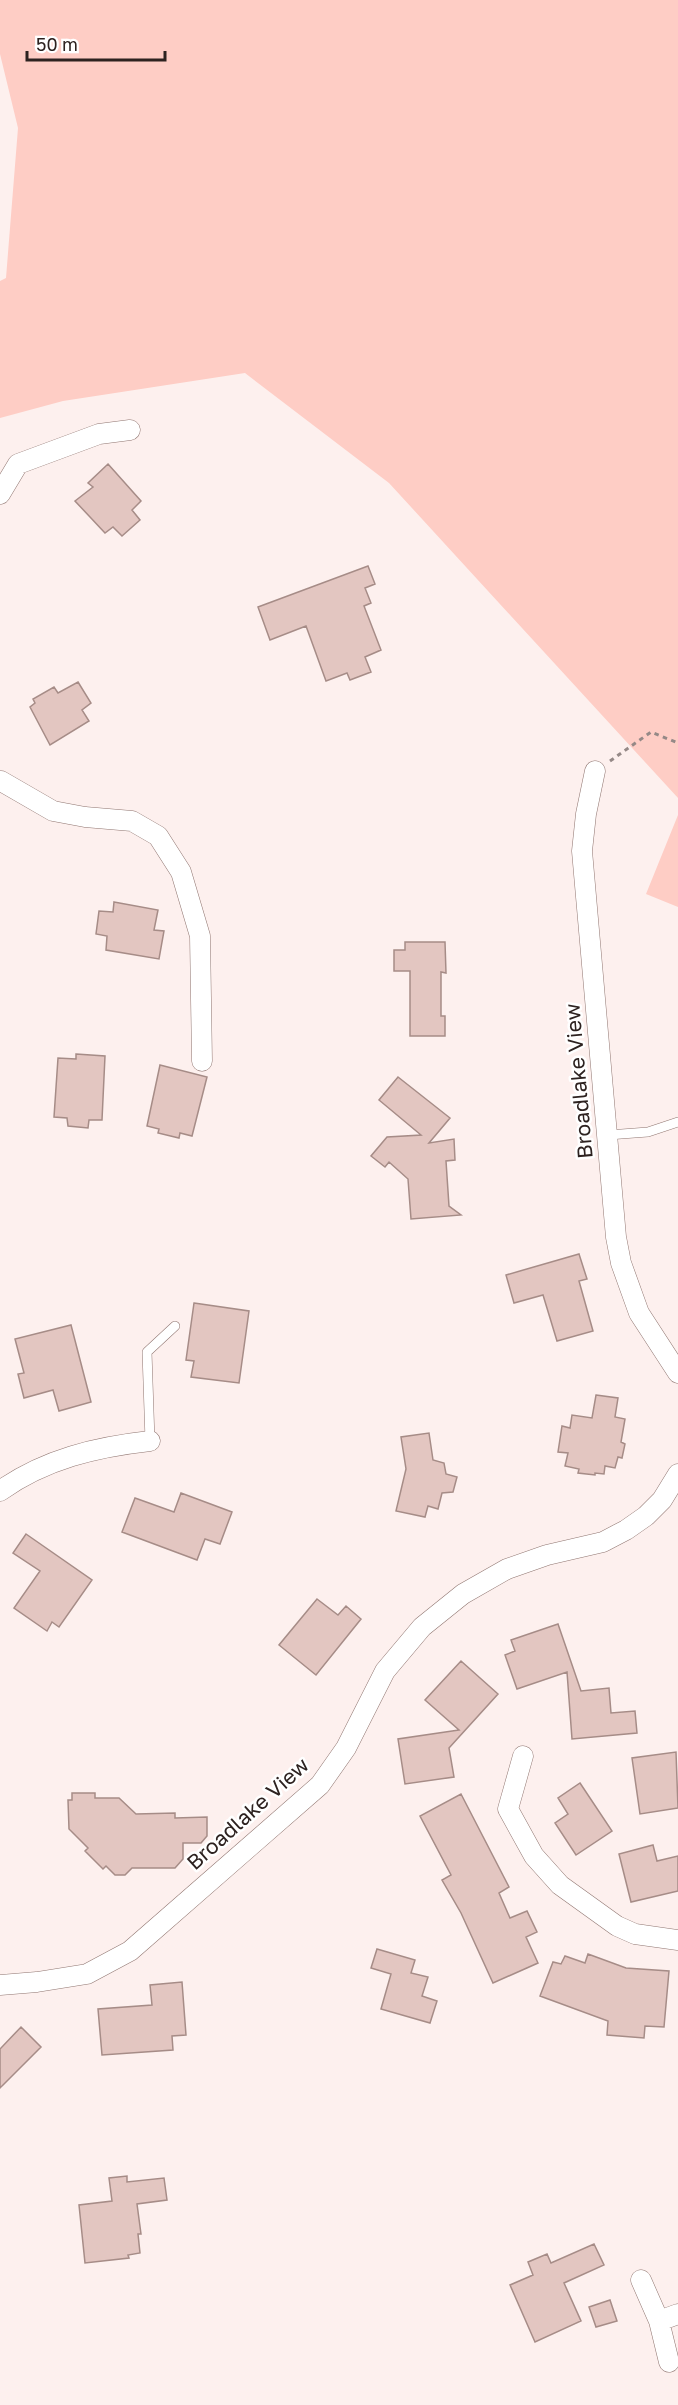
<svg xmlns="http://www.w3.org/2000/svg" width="678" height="2405" viewBox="0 0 678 2405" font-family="'Golos Text',sans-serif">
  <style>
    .green { fill: #fecdc5 }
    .building { fill: #e3c6c1; stroke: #a68c87; stroke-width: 1.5 }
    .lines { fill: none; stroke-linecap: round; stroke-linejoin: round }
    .lane-casing { stroke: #907671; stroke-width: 10 }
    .street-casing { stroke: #907671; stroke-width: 21 }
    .path { stroke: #958987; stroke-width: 3; stroke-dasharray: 4.5 4.5; stroke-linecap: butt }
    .lane { stroke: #fff; stroke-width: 9 }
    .street { stroke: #fff; stroke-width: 20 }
    .labels { text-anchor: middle; stroke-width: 5; stroke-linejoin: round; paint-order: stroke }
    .street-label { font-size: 21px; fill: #2d2220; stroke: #fff }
  </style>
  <rect width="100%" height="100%" fill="#fdf0ee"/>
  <!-- green -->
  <path class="green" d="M0,0H678V798L389,483L245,373L63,401L0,418V281L6,278L18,128L0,54Z
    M678,815V907L646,894Z"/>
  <!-- building -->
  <path class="building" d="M108,464L141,501L132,510L140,520L122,536L113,527L105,533L75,501L93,487L88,483Z
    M368,566L375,584L365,588L371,603L364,606L381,650L365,657L371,672L350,680L347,673L326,681L306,626L270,640L258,607Z
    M78,682L91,703L82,710L89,721L50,745L30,707L35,703L33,699L54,687L58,693Z
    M114,902L158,910L154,930L164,931L159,959L106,950L107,936L96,934L99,911L113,912Z
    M405,942H445L446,973L441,972V1016H445V1036H410V971H394V950H405Z
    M76,1054L105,1056L102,1120H89L88,1128L68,1126L67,1118L54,1117L58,1058L76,1059Z
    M160,1065L207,1077L192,1136L180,1133L179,1138L158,1133L159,1129L147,1126Z
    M398,1077L450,1118L429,1143L454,1139L455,1160L446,1161L449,1206L461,1215L411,1219L408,1179L389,1162L385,1167L371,1156L387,1137L421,1135L379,1100Z
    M579,1254L587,1279L579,1281L593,1331L557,1341L543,1295L514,1303L506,1275Z
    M194,1303L249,1311L239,1383L191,1377L194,1361L186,1360Z
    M71,1325L91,1402L59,1411L53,1390L24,1398L18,1374L24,1373L15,1339Z
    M596,1395L618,1398L615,1417L625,1419L621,1442L625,1444L622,1458L618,1457L615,1468L605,1466L604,1474L595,1473V1475L578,1473L579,1469L565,1466L568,1453L558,1452L562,1426L570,1428L572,1415L592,1418Z
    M429,1433L433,1460L444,1463L446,1474L457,1477L453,1492L442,1493L438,1509L428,1506L425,1517L396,1511L406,1469L401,1437Z
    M181,1493L232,1512L220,1544L205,1539L197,1560L122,1532L135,1498L174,1512Z
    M26,1534L92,1580L59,1627L52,1622L47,1631L14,1608L40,1571L13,1553Z
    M317,1599L338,1615L346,1606L361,1619L316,1675L279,1645Z
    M558,1624L581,1691L609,1688L611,1713L635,1711L637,1733L572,1739L567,1672L517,1689L505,1655L515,1651L511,1640Z
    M461,1661L498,1694L449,1748L454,1777L405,1784L398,1739L459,1730L425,1700Z
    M676,1752L678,1808L640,1814L632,1758Z
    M580,1783L612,1831L576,1855L555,1823L568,1814L558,1798Z
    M72,1793H95V1798H119L136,1814L175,1813V1818L207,1817V1836L201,1843H183V1859L175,1868H132L125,1875H115L106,1866L103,1869L85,1851L88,1848L69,1829L68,1800H72Z
    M461,1794L509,1887L499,1893L510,1918L527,1911L537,1932L526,1937L538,1963L493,1983L461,1913L442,1880L451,1875L420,1816Z
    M653,1845L657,1861L678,1856V1891L631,1902L619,1854Z
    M377,1949L415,1960L411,1973L428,1977L422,1996L437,2001L430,2023L381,2009L391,1974L371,1968Z
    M588,1954L626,1968L669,1971L664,2027L645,2026L644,2038L607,2035L608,2021L540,1996L553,1962L561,1964L565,1956L585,1963Z
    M182,1982L186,2035L172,2036L173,2050L102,2055L98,2009L152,2005L150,1985Z
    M21,2027L41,2047L0,2088V2049Z
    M127,2176V2182L164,2178L167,2200L137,2204L141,2234H138L140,2253L128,2255L129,2258L85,2263L79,2205L112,2201L109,2178Z
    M594,2244L604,2265L564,2283L581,2321L535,2342L510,2285L533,2275L528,2262L547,2254L551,2263Z
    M610,2300L617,2321L596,2327L589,2307Z"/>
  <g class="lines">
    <defs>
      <path id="lane" d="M608,1135L648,1132L678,1122
        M150,1441L147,1352L175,1326"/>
      <path id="street" d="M0,494L18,464L99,434L130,430
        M595,771L586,814L582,851L616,1237L621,1263L639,1313L678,1373
        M1,781L53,811L85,817L132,821L158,836L181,872L200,936L202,1061
        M0,1491C45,1459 96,1447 150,1441
        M523,1756L508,1809L534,1856L560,1885L617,1926L635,1934L678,1940
        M0,1985L37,1982L87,1974L130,1951L320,1785L346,1748L385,1671L422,1627L463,1594L507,1569L547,1555L603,1542L626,1530L646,1516L662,1500L678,1474
        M641,2280L659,2321L669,2362
        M659,2321L678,2314"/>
    </defs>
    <!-- lane casing -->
    <use href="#lane" class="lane-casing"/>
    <!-- street casing -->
    <use href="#street" class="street-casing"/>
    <!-- path -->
    <path class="path" d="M610,761L651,732L678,743"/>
    <!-- lane -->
    <use href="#lane" class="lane"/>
    <!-- street -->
    <use href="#street" class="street"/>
  </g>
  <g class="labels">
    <!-- street labels -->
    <g class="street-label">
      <text transform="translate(579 1081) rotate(-95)" y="7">Broadlake View</text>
      <text transform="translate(248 1814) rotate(-42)" y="7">Broadlake View</text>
    </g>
  </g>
  <!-- scale -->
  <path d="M27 51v9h138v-9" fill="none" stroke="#2d2220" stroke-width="3"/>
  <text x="36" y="51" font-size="18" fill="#2d2220" stroke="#ffffff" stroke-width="4.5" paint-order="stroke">50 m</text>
</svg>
